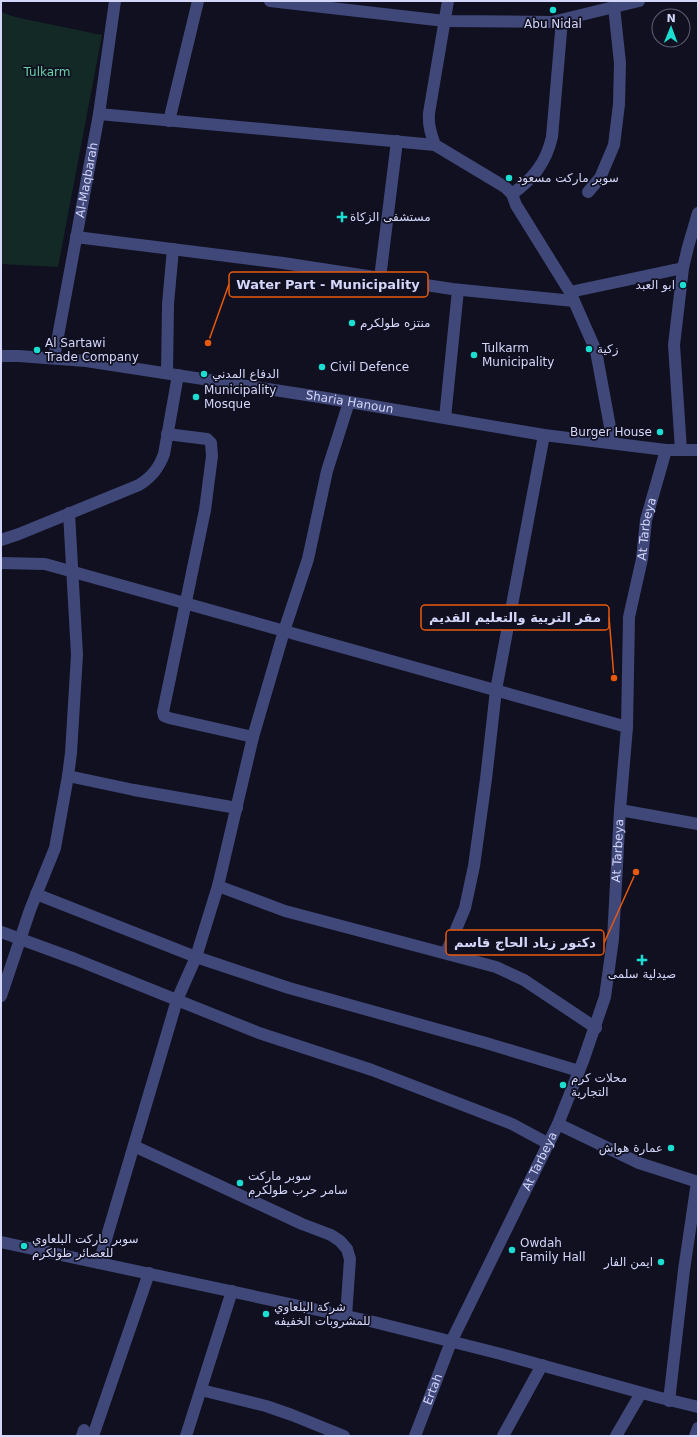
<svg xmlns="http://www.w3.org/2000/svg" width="699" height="1437" viewBox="0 0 699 1437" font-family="'DejaVu Sans','Noto Sans Arabic',sans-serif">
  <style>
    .green { fill: #132925 }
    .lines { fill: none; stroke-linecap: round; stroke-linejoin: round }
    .minor { stroke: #404879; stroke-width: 12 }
    .poi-dot { fill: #1bded1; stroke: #101020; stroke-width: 1.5 }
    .labels { text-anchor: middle; stroke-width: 3.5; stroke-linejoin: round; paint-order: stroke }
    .poi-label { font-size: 12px; fill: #d4d6fa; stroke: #101020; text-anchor: start }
    .park-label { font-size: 12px; fill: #69d1a5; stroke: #101020 }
    .street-label { font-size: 12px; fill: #d4d6fa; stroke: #101020 }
    .leader { fill: none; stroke: #e8590c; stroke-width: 1.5 }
    .callout-dot { fill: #e8590c; stroke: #101020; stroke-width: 1.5 }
    .callout { fill: #101020; stroke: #e8590c; stroke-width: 1.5 }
    .callout-label { font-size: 13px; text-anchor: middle; font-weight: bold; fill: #d4d6fa }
  </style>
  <rect width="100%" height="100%" fill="#101020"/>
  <!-- green -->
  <path class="green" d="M1,12L15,17L102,35L58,267L1,264Z"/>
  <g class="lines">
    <!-- minor -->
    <g class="minor">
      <path d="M270,1L445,21L552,22L639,1"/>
      <path d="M448,1L429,113C428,125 431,134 435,145L505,187L512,194L516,205L570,292L596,351L613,443"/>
      <path d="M99,114L435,145"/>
      <path d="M169,121L198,1"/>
      <path d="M588,192L600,178L614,145L619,104L620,63L614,7"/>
      <path d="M512,194C533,179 546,163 552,137L562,20"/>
      <path d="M76,237L283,263L452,289L574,301"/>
      <path d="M380,278L397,141"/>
      <path d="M570,292L683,268"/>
      <path id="s1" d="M1,356H19L86,361L326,398L544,435L666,450H698"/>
      <path id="s2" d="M54,358L99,114L115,1"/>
      <path d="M167,373L168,304L173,249"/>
      <path d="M445,418L458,290"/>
      <path d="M167,434L207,439L211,443L212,456L205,510L163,712L164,716L169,718L253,737"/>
      <path d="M681,450L674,345L683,268L688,247L698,213"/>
      <path d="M1,540L19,534L139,485C152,477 159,468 164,454L178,375"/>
      <path d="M1,563L45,564L627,727"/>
      <path d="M68,776L134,790L237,808"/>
      <path d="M620,810L698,824"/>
      <path d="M218,886L285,911L496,967L524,980L596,1028"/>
      <path d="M36,894L196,957L289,988L486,1043L579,1071"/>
      <path d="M1,932L75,959L259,1033L372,1070L512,1124L549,1144"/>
      <path d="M446,953L465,908L474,866L486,779L496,690L544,435"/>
      <path d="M1,996L30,910L55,848L68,776L71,753L77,655L69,513"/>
      <path d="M558,1124L639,1163L698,1182"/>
      <path d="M134,1146L302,1224L331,1235L340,1241L347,1249L350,1259L346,1316"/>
      <path d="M1,1242L374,1322L501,1354L657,1397L698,1407"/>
      <path d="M99,1263L177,1000L196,957L218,886L253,737L284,631L308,559L327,471L349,402"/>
      <path d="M201,1390L266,1406L292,1415L344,1436"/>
      <path d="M669,1401L684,1270L697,1182"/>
      <path d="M94,1433L149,1273"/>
      <path d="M82,1436L84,1430"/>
      <path d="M186,1436L232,1291"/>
      <path id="s3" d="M415,1436L451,1342L558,1124L583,1061L605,997L613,939L620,810L627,727L629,617L642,559L646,520L666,450"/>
      <path d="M503,1436L542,1365"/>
      <path d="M616,1436L641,1393"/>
      <path d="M695,1436L698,1428"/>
    </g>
  </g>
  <!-- markers -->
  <g class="poi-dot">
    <circle cx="553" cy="10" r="4"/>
    <circle cx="509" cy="178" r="4"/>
    <path d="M340 211h4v4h4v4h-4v4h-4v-4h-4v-4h4z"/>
    <circle cx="683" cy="285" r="4"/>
    <circle cx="352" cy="323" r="4"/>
    <circle cx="589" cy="349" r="4"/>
    <circle cx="37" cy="350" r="4"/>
    <circle cx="474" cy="355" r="4"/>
    <circle cx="322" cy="367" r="4"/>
    <circle cx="204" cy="374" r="4"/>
    <circle cx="196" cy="397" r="4"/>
    <circle cx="660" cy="432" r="4"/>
    <path d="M640 954h4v4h4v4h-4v4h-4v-4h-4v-4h4z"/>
    <circle cx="563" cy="1085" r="4"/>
    <circle cx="671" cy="1148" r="4"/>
    <circle cx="240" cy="1183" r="4"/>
    <circle cx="24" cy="1246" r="4"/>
    <circle cx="512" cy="1250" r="4"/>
    <circle cx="661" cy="1262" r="4"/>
    <circle cx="266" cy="1314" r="4"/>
  </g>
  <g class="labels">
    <!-- poi labels -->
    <g class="poi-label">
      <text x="553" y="28" text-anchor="middle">Abu Nidal</text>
      <text x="517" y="182">سوبر ماركت مسعود</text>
      <text x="350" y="221">مستشفى الزكاة</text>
      <text x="675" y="289" text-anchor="end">ابو العبد</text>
      <text x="360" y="327">منتزه طولكرم</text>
      <text x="45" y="347">Al Sartawi<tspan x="45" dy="14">Trade Company</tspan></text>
      <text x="482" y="352">Tulkarm<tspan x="482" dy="14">Municipality</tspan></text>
      <text x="597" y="353">زكية</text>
      <text x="330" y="371">Civil Defence</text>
      <text x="212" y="378">الدفاع المدني</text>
      <text x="204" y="394">Municipality<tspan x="204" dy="14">Mosque</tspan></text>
      <text x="652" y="436" text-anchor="end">Burger House</text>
      <text x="642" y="978" text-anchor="middle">صيدلية سلمى</text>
      <text x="571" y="1082">محلات كرم<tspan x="571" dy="14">التجارية</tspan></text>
      <text x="663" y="1152" text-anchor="end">عمارة هواش</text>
      <text x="248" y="1180">سوبر ماركت<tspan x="248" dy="14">سامر حرب طولكرم</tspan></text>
      <text x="32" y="1243">سوبر ماركت البلعاوي<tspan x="32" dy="14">للعصائر طولكرم</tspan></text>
      <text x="520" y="1247">Owdah<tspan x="520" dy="14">Family Hall</tspan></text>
      <text x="653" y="1266" text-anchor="end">ايمن الفار</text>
      <text x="274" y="1311">شركة البلعاوي<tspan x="274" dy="14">للمشروبات الخفيفه</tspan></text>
    </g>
    <!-- park labels -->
    <g class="park-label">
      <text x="47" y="76">Tulkarm</text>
    </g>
    <!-- street labels -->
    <g class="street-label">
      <text dy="4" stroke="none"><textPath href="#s2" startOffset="181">Al-Maqbarah</textPath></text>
      <text dy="4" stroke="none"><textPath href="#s1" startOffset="352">Sharia Hanoun</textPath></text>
      <text dy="4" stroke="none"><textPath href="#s3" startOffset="950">At Tarbeya</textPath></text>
      <text dy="4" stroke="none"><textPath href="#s3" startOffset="626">At Tarbeya</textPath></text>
      <text dy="4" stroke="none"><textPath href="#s3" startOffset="302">At Tarbeya</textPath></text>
      <text dy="4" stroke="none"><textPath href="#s3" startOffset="50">Ertah</textPath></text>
    </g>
  </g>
  <!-- callouts -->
  <path class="leader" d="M208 343L229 284M614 678L609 617M636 872L604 943"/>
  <g class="callout-dot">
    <circle cx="208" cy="343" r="4"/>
    <circle cx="614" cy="678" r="4"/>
    <circle cx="636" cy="872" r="4"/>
  </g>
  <g class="callout">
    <rect x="229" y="272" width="199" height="25" rx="4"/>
    <rect x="421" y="605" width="188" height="25" rx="4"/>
    <rect x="446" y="930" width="158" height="25" rx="4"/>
  </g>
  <g class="callout-label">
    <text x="328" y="289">Water Part - Municipality</text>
    <text x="515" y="622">مقر التربية والتعليم القديم</text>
    <text x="525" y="947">دكتور زياد الحاج قاسم</text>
  </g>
  <!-- border -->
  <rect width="699" height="1437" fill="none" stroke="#d4d6fa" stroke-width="4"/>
  <!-- north arrow -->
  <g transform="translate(671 28) rotate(1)"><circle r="19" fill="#101020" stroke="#5e5f77"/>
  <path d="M0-3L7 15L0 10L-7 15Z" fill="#1bded1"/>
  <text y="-6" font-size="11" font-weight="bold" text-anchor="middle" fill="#d4d6fa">N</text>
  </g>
</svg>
